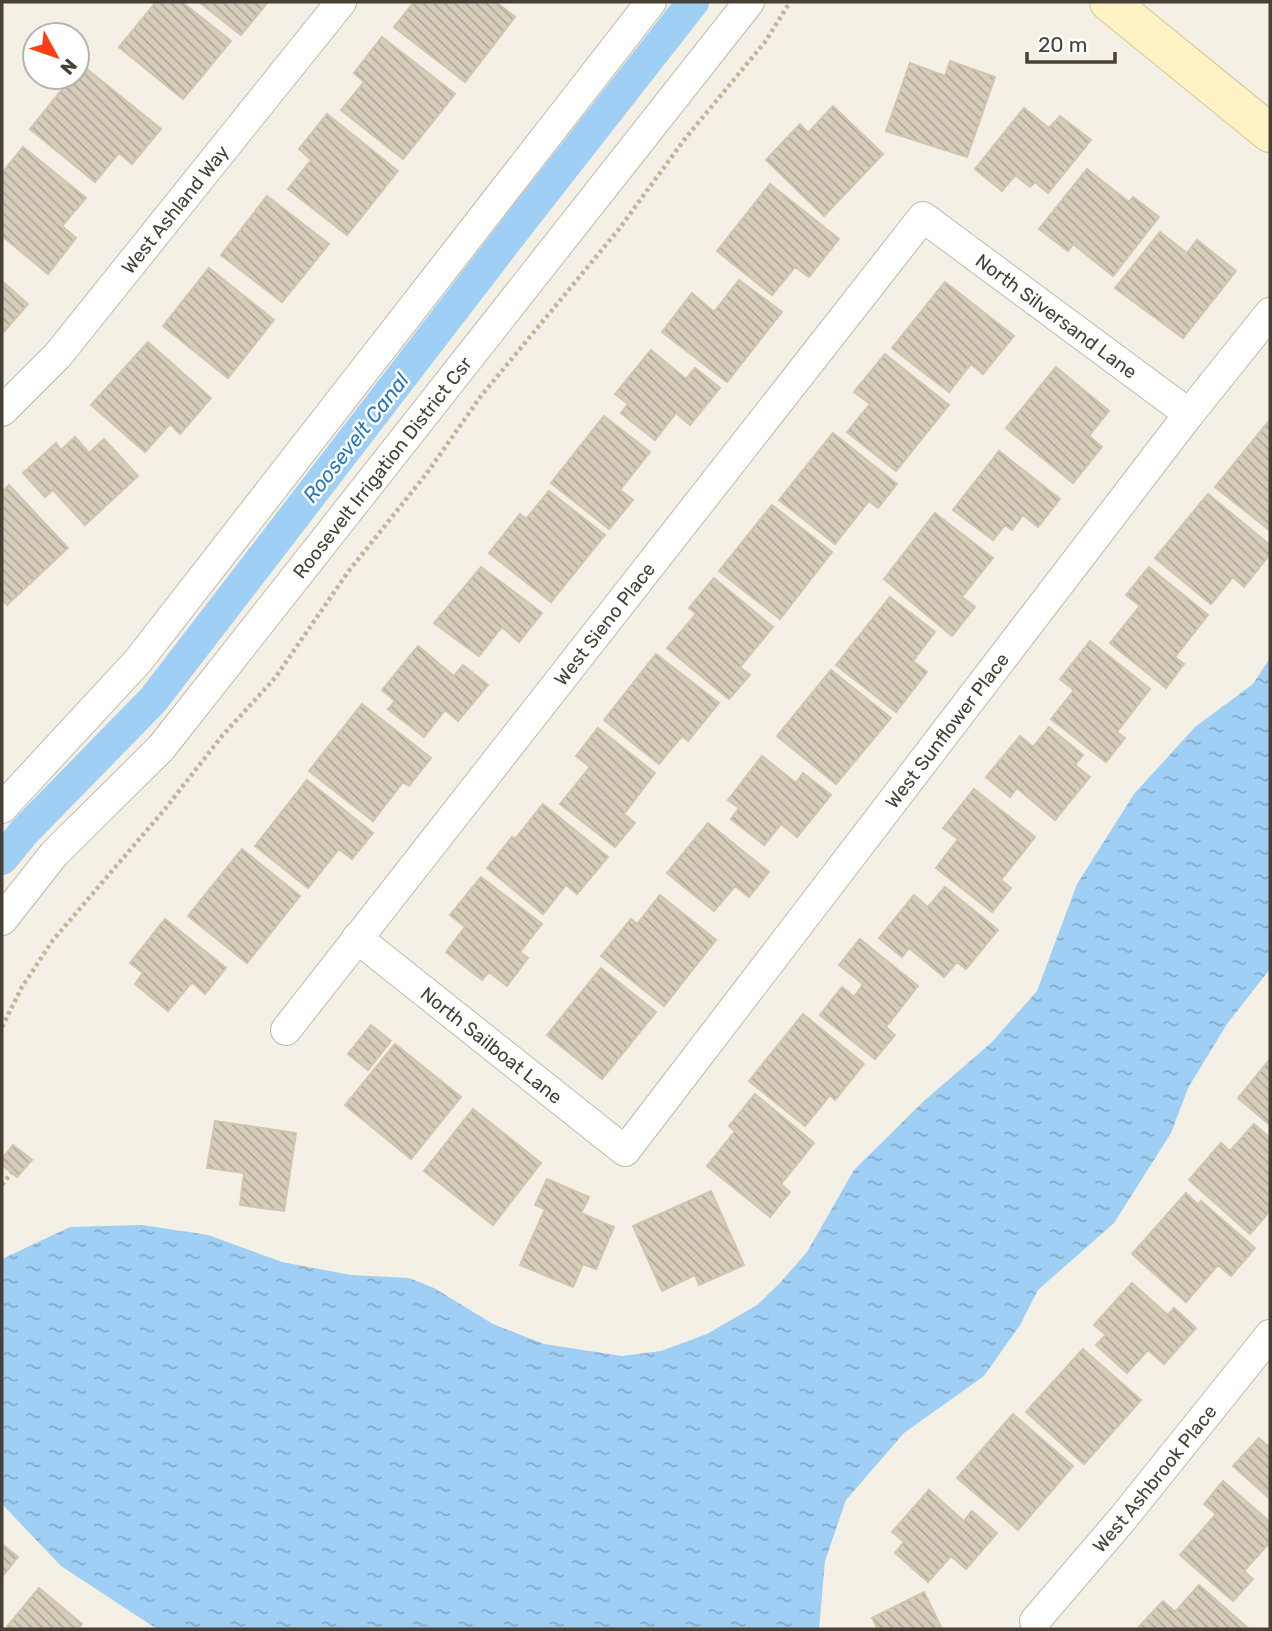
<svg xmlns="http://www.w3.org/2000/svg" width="1272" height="1631" viewBox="0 0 1272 1631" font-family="Rubik,sans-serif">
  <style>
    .water { fill: url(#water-ripples) }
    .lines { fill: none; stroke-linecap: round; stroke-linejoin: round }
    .canal { stroke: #9fcff4; stroke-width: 32 }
    .building { fill: url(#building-back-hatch); stroke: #d2c5ae; stroke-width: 2 }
    .street-casing { stroke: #c0b9a8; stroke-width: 32 }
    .secondary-casing { stroke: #d7c794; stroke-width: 40 }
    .path { stroke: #c3b599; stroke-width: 4.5; stroke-dasharray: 3.5 3.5; stroke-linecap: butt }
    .street { stroke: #fff; stroke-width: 30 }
    .secondary { stroke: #fff3c6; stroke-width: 38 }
    .labels { text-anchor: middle; stroke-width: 5; stroke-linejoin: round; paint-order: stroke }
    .street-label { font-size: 19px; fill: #474135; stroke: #fff }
    .water-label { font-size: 21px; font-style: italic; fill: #2878ba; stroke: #fff }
  </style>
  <defs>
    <pattern id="water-ripples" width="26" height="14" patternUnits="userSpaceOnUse" patternTransform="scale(1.75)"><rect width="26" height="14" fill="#9fcff4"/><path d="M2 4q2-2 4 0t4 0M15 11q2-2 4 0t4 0" fill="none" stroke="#83aac6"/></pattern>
    <pattern id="building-back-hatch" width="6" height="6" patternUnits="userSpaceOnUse" patternTransform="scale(1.75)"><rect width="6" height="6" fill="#d6cdbb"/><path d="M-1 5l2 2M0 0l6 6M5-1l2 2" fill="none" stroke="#afa899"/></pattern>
  </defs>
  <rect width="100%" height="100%" fill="#f4f0e6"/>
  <!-- water -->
  <path class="water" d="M1270,658V969L1227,1024L1188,1088L1171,1133L1114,1223L1038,1290L1020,1325L984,1376L904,1433L846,1500L825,1561L819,1629H157L61,1566L2,1504V1259L70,1227L142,1225L208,1235L282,1262L351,1275L409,1278L434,1288L493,1324L544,1344L622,1356L661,1351L707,1334L757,1305L778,1285L807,1252L854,1170L925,1100L991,1043L1037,991L1077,884L1134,794L1195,727L1253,684Z"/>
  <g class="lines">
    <!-- canal -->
    <path class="canal" d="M2,859L24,832L153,700L519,224L693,2"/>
  </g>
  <!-- building -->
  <path class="building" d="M156,2H182L231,41L183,99L119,47Z
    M199,2H268L241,35Z
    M414,2H496L515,17L465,82L394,27Z
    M382,37L455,94L403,159L341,110L364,82L354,73Z
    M950,61L995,77L967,157L886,131L910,63L945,76Z
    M82,65L161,129L132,164L119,153L95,182L30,129L72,77H77V71Z
    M833,106L883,154L824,216L766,160L800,124L808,133Z
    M1024,108L1049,128L1060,116L1091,140L1048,193L1035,182L1030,187L1015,175L1002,191L975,169Z
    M327,114L398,171L347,235L288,189L311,160L299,149Z
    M23,147L86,198L62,226L76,238L48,274L2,236V173Z
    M1087,169L1129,202L1133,197L1159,217L1113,276L1073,244L1068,251L1039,229Z
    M770,184L839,239L809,277L795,267L772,295L717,251Z
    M267,196L329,244L282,302L221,255Z
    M1160,232L1187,253L1197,240L1236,271L1183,338L1115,288Z
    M209,268L274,320L228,378L163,326Z
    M739,280L782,312L727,382L662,332L692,293L714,312Z
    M2,281L28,304L2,334Z
    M945,282L1014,336L983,374L971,364L949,392L892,348Z
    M148,342L211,398L180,434L170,424L145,452L91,405Z
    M651,350L686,379L695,368L720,388L690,425L676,413L655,440L621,413L628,404L615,394Z
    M885,354L949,405L896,471L847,432L870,404L854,392Z
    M1056,367L1109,411L1089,436L1102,447L1073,483L1006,428Z
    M604,416L650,452L620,490L633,500L609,529L551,483Z
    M1268,422L1270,424L1269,530L1215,487Z
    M833,433L897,484L878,508L869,501L835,544L779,500Z
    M75,437L89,453L104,439L138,476L85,525L53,490L45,497L23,473L56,443L61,450Z
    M999,451L1060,499L1038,527L1023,515L1012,530L1005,525L993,540L953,510Z
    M9,485L68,548L7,605L2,599V492Z
    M549,491L605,535L551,602L489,553L520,514L526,519Z
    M1208,494L1270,545V554L1244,587L1233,577L1211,604L1155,558Z
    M772,505L832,552L780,619L719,571Z
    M935,513L993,558L962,597L975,607L952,636L884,579Z
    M481,567L542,613L519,642L502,627L479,656L434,623Z
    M1149,567L1208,615L1175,657L1184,664L1166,688L1110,643L1140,606L1126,595Z
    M714,578L773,627L740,667L750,675L729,699L667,648L696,614L689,608Z
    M890,597L935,632L913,661L927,672L896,712L836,665Z
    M1090,641L1150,689L1117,732L1125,738L1106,762L1051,719L1074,690L1060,679Z
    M418,646L454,676L463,665L488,685L458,721L445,710L424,737L388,709L395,701L382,690Z
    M656,654L719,703L688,741L682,736L659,764L604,720Z
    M831,670L891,718L836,784L777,736Z
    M362,704L431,758L409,786L403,782L373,821L309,771Z
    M1049,727L1083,755L1075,765L1090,777L1055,820L1017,788L1010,797L986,777L1020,736L1033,747Z
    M598,728L655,773L624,814L635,823L615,847L560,804L590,767L576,756Z
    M762,756L796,783L803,773L831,795L797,837L781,824L764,845L731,819L739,808L728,800Z
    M307,780L373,833L352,859L339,849L308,888L255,846Z
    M974,789L1035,837L1001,880L1011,888L992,912L936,868L958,839L943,828Z
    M543,804L608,857L577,894L566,885L543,914L487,868L512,837L515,839Z
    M708,823L769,872L749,897L735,886L714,911L667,873Z
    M242,849L300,896L247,963L188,916Z
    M481,877L542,924L520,952L528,958L507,986L489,972L482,980L446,952L465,927L450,915Z
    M945,887L998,930L966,969L957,962L944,977L909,948L902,957L879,938L914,895L928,907Z
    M660,895L716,940L664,1006L601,956L631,919L637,924Z
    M165,919L226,968L205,994L192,982L168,1011L135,984L143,973L130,963Z
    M860,939L918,986L886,1027L895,1035L875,1059L820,1015L842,987L854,997L863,984L839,965Z
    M601,968L656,1012L602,1079L547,1035Z
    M803,1014L864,1064L835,1100L830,1095L805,1126L749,1081Z
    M371,1025L391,1041L368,1070L348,1054Z
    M395,1044L461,1097L411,1159L345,1105Z
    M1270,1059V1125L1238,1098Z
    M755,1094L814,1143L781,1184L790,1192L770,1217L707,1166L735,1131L729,1126Z
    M473,1109L541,1163L493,1225L424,1171Z
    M215,1121L296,1133L284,1211L240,1205L244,1173L207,1168Z
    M1254,1124L1270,1138V1211L1250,1234L1189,1180L1221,1143L1230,1151Z
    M13,1145L32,1160L17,1177L2,1165V1159Z
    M547,1179L589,1197L581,1213L614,1227L596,1269L583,1264L573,1287L520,1265L545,1209L535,1205Z
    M711,1191L744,1265L699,1285L695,1275L662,1291L633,1226Z
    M1186,1193L1198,1205L1201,1201L1255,1248L1231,1276L1218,1265L1186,1302L1132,1254Z
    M1132,1283L1168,1315L1174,1308L1196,1328L1164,1364L1148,1350L1127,1373L1096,1345L1106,1335L1094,1325Z
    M1083,1349L1141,1400L1084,1464L1026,1412Z
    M1013,1414L1073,1466L1018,1530L957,1478Z
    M1259,1438L1270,1448V1499L1233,1466Z
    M1223,1481L1270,1522V1542L1244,1571L1253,1579L1233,1601L1180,1555L1216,1514L1204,1504Z
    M929,1490L964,1521L972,1511L997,1533L966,1569L951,1556L928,1582L895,1553L904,1542L892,1532Z
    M2,1544L18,1557L2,1577Z
    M1199,1585L1249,1629H1137L1163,1601L1175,1612Z
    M39,1588L82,1624L78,1629H5Z
    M924,1592L942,1629H878L872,1618Z"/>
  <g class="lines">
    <defs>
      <g id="street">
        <path id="s1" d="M2,411L58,355L341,2"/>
        <path d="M2,808L138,661L651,2"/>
        <path id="s2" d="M2,920L54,854L161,748L749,2"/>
        <path id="s3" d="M357,938L625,1151L1189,414L1270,313"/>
        <path id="s4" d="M286,1030L923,217L1189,414"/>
        <path id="s5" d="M1035,1621L1124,1517L1270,1335"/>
      </g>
      <path id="secondary" d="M1109,2L1270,133"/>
    </defs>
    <!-- street casing -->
    <use href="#street" class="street-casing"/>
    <!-- secondary casing -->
    <use href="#secondary" class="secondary-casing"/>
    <!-- path -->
    <path class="path" d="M2,1027L22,987L53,940L165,809L222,736L275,678L348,572L427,473L481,396L619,229L684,140L765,42L790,2
      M2,1185L11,1173"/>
    <!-- street -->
    <use href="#street" class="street"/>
    <!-- secondary -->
    <use href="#secondary" class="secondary"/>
  </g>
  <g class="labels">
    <!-- street labels -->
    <g class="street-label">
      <text dy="7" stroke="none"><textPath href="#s1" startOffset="266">West Ashland Way</textPath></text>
      <text dy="7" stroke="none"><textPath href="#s4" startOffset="1199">North Silversand Lane</textPath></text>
      <text dy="7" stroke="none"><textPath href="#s2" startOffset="592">Roosevelt Irrigation District Csr</textPath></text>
      <text dy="7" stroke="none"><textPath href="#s4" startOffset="516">West Sieno Place</textPath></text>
      <text dy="7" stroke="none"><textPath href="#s3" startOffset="872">West Sunflower Place</textPath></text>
      <text dy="7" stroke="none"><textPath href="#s3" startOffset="172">North Sailboat Lane</textPath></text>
      <text dy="7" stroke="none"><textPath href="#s5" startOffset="186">West Ashbrook Place</textPath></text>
    </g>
    <!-- water labels -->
    <g class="water-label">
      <text transform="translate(356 438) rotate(-52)" y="7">Roosevelt Canal</text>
    </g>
  </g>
  <!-- border -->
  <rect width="1272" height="1631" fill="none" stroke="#474135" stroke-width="7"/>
  <!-- north arrow -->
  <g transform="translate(56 56) rotate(130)"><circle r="33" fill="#ffffff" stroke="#b5b3ae" stroke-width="2"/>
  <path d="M0-5L12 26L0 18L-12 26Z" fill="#ff3d13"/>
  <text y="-10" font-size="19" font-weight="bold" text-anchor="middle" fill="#474135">N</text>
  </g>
  <!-- scale -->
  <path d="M1027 52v10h88v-10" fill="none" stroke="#474135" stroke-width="3.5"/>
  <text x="1038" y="52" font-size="21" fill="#474135" stroke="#ffffff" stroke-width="5" paint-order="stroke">20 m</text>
</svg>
